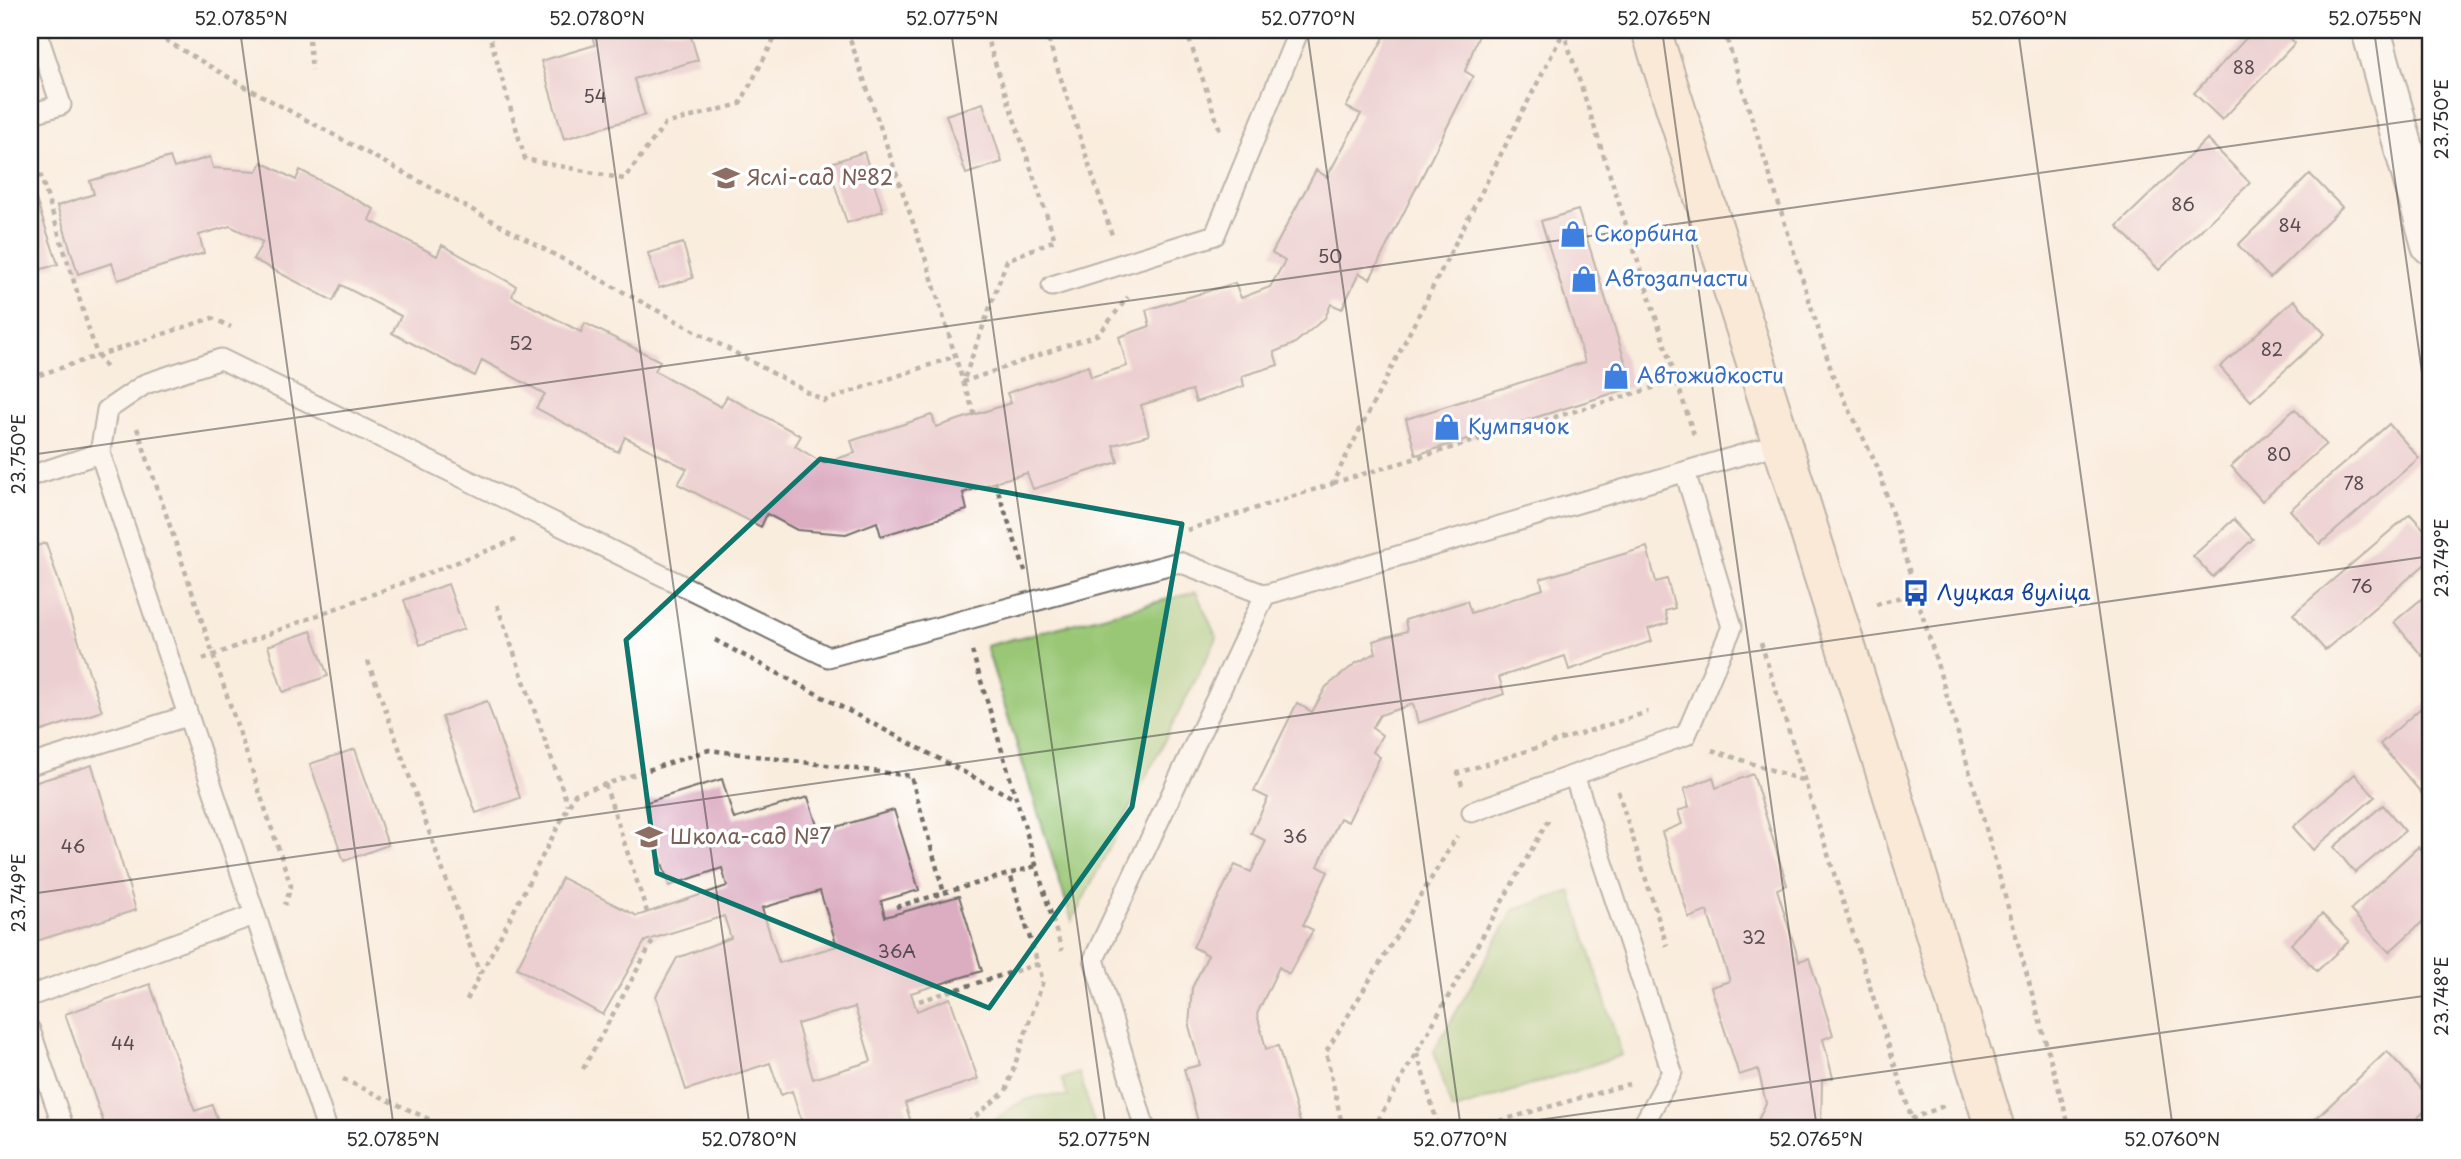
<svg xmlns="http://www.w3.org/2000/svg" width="2461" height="1159" viewBox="0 0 2461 1159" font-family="'Playpen Sans',sans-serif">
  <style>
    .green { fill: #99c775; stroke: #627950; stroke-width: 2 }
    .building { fill: #dcacc1; fill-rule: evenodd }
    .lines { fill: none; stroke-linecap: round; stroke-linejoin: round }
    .lane-casing { stroke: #736f6a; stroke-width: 23 }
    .street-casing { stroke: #736f6a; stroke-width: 42 }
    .secondary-casing { stroke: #736f6a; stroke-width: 42 }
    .path { stroke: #736f6a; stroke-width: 4.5; stroke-dasharray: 5 5; stroke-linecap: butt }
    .lane { stroke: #fff; stroke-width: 19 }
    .street { stroke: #fff; stroke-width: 38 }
    .secondary { stroke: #fde4d0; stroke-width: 38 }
    .marked { fill: none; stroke: #0f766e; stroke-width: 5; stroke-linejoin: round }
    .ticks { fill: none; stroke: #2b2b2b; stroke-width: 2; stroke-opacity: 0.45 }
    .labels { text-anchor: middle; stroke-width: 7; stroke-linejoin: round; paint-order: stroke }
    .number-label { font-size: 18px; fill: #574b50 }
    .education-label { font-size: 21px; fill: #785e54; stroke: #fff; text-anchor: start }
    .shop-label { font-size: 21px; fill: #366cbe; stroke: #fff; text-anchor: start }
    .transit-label { font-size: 21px; fill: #164399; stroke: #fff; text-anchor: start }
    .neatline { fill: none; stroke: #2b2b2b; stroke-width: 2.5 }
    .ticks-label { font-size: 18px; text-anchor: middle; fill: #2b2b2b }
  </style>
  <rect width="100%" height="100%" fill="#fff"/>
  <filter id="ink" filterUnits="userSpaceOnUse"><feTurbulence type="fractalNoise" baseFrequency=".0143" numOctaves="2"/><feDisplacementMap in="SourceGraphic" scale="14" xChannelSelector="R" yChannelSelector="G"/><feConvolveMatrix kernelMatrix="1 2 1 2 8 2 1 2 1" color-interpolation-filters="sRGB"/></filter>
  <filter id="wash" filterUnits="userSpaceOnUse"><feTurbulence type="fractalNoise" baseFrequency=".00686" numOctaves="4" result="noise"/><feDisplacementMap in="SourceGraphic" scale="28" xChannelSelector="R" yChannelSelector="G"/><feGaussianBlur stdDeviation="1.57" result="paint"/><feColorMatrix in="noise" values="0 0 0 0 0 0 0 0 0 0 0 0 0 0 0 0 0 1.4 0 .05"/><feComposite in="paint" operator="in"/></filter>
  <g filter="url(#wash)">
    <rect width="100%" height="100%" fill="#f9edde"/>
    <!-- green -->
    <path class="green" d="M1196,592L1217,638L1072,921L986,646Z
      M1571,891L1622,1055L1452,1111L1434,1051L1514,910Z
      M1079,1073L1096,1129H984C1013,1106 1028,1090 1068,1097L1062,1079Z"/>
    <g id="blocks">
      <!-- building -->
      <path class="building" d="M590,30H689L698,60L634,79L645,115L564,139L541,61L595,45Z
        M1388,30L1403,32L1404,30H1473L1480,32L1465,71L1473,76L1370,279L1359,273L1342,309L1331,304L1325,318L1294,344L1274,352L1278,365L1242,376L1244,386L1196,402L1192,390L1141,405L1149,435L1113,445L1118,462L1033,489L1027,473L995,482L963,493L967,510L881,536L877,522L846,534L797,530L767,514L761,527L678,484L687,469L625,437L618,452L536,408L545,394L482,360L475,376L392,333L401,316L341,285L333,301L253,259L263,242L230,226L199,235L204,253L118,280L112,263L78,274L57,206L94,194L90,181L170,157L174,168L210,157L213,168L257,171L262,162L296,180L300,170L374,209L369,220L437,256L442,245L516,286L512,296L581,332L585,323L660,361L655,371L721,407L727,396L801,436L795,446L823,463L855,453L851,441L932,415L936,427L1011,403L1007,393L1088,366L1091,377L1127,366L1119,337L1150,326L1146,310L1235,283L1241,298L1270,287L1285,261L1272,253L1316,170L1327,177L1361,114L1346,107Z
        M2254,30H2282L2295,43L2222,120L2194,93Z
        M983,103L1002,162L966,174L946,115Z
        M2207,139L2250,183L2159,270L2117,226Z
        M864,152L883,211L847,223L828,164Z
        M2310,174L2342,207L2270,278L2238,245Z
        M30,182L58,264L30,273Z
        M1578,210L1633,387L1416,455L1406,419L1585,362L1541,221Z
        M683,243L693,278L659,288L648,253Z
        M2294,300L2325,334L2251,401L2220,367Z
        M2295,409L2326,444L2262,501L2231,466Z
        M2389,424L2419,458L2320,544L2290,510Z
        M2410,514L2431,537V559L2325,650L2293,614Z
        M2234,519L2253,539L2213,577L2193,556Z
        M46,543L102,711L30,735V548Z
        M1647,547L1656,582L1667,579L1675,608L1665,611L1668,623L1648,629L1652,641L1569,670L1565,656L1499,677L1504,694L1418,723L1413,704L1380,715L1372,728L1382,735L1373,752L1380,757L1348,822L1340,818L1318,866L1328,872L1303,925L1313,930L1289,974L1279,967L1257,1014L1266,1049L1278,1046L1302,1129H1200L1184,1069L1200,1065L1189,1026L1192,988L1208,955L1193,947L1235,865L1251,872L1266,841L1251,833L1268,798L1254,791L1297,703L1312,712L1326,687L1356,663L1376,653L1373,641L1407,631L1405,620L1467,601L1471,613L1543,589L1540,579Z
        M448,584L464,629L420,645L404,600Z
        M2431,591V649L2422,656L2394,622Z
        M311,631L328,676L283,692L268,646Z
        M2431,699V788L2423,795L2380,744Z
        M487,701L520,798L476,813L442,717Z
        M355,749L388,845L344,861L310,764Z
        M92,765L136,910L30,943V784Z
        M1753,774L1787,885L1777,889L1799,961L1809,958L1833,1035L1823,1039L1833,1078L1822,1080L1821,1129H1754L1766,1103L1758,1069L1739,1075L1711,987L1730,981L1707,911L1689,918L1662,832L1682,824L1678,811L1689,807L1684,789L1713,777L1716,788Z
        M2355,774L2375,797L2313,850L2293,827Z
        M722,779L734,819L808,797L819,832L894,810L919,890L881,901L885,917L959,896L982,971L911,993L917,1011L950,998L978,1079L905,1103L913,1129H804L792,1091L781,1095L770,1063L686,1090L656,996L677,958L731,938L724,916L645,941L603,1015L517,968L562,878L637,916L727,886L722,868L669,886L644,803ZM820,891L837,946L779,963L762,908ZM855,1007L871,1061L813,1079L797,1024Z
        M2383,805L2405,831L2355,873L2334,847Z
        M2418,847L2431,861V914L2389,952L2350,910Z
        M2322,914L2349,941L2317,971L2291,944Z
        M150,984L195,1111L212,1105L221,1129H106L65,1014Z
        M2387,1051L2431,1099V1105L2406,1129H2305Z"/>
    </g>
  </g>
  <g filter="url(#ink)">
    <use href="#blocks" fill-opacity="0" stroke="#736f6a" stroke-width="2"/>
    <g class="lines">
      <defs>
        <path id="lane" d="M30,114L61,105L36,30
          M1052,286L1215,235L1299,30
          M30,476L100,453
          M30,765L187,716
          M1472,812L1574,775
          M30,996L254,915
          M30,1030L64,1129
          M327,1129L100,453L107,410L145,384L221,359L828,657L1179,562L1265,595L1782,443
          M1145,1129L1094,959L1265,595
          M1641,1129L1672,1072L1574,775L1686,735L1732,627L1685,472"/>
        <path id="street" d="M2371,30L2431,245"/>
        <path id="secondary" d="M1651,30L1889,783L1995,1129"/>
      </defs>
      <!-- lane casing -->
      <use href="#lane" class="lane-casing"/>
      <!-- street casing -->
      <use href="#street" class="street-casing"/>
      <!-- secondary casing -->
      <use href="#secondary" class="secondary-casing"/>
      <!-- path -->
      <path class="path" d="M148,30L242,85L824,401L956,356
        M308,30L312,70
        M488,30L525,159L624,179L665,124L740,104L779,30
        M847,30L930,272L963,382L1099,334L1128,297
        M1045,30L1112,235
        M1186,30L1221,133
        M1563,30L1695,438
        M1724,30L1833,376L1879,470L1978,800L2070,1129
        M31,145L97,355L108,371
        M30,378L212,318L231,327
        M975,415L963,382L1007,260L1055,240L984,30
        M137,428L291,886L285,905
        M995,482L1025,571
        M1333,483L1676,381
        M1187,530L1332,484L1564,31
        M1876,604L1916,593
        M497,605L568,805
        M715,640L1015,799
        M1761,643L1915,1129
        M972,651L1062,951
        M203,659L515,540
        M368,661L480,974
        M1712,750L1804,781
        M605,784L647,912
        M1462,785L1458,773L1648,712
        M1618,791L1667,946
        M896,907L1036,866
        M467,1000L575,794L709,750L911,776L944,893
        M919,1001L1038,964L1010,874
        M1417,1053L1439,1129
        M583,1069L655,937
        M343,1079L450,1129
        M1911,1119L1946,1105
        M960,1129L1006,1091L1043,981L1038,964
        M1343,1129L1326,1052L1457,836
        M1373,1129L1549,819
        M1471,1129L1629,1084"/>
      <!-- lane -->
      <use href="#lane" class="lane"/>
      <!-- street -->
      <use href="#street" class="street"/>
      <!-- secondary -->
      <use href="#secondary" class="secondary"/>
    </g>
  </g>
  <!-- marked area -->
  <path d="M0 0H2461V1159H0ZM820,459L1182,524L1132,807L989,1008L657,873L626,640Z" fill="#f9edde" fill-opacity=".55" fill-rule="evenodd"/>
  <path class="marked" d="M820,459L1182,524L1132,807L989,1008L657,873L626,640Z"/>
  <!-- ticks -->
  <path class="ticks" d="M240,30L394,1129M595,30L750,1129M951,30L1106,1129M1307,30L1461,1129M1662,30L1817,1129M2018,30L2173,1129M2374,30L2431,437M30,455L2431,118M30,894L2431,556M30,1068L38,1129M1474,1129L2431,995"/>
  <!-- icons -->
  <defs>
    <symbol id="school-bare" viewBox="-9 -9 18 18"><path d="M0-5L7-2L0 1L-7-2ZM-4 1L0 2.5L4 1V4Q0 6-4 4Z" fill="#8d6e63" stroke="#fff" stroke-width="2.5" paint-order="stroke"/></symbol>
    <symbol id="shop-bare" viewBox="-9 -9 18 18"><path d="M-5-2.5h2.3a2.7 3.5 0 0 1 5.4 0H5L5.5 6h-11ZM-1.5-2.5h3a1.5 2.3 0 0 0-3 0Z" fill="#3f7fe0" stroke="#fff" stroke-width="2.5" paint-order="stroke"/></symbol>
    <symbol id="bus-bare" viewBox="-9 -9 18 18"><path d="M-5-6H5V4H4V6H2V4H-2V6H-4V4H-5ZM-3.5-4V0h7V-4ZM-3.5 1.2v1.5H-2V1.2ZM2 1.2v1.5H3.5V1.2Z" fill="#1a4fb4" stroke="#fff" stroke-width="2.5" paint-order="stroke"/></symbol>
  </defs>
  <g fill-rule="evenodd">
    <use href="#school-bare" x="707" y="159" width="38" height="38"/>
    <use href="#shop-bare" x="1554" y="215" width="38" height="38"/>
    <use href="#shop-bare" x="1565" y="260" width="38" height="38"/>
    <use href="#shop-bare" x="1597" y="357" width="38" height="38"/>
    <use href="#shop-bare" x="1428" y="408" width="38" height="38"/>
    <use href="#bus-bare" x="1897" y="574" width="38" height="38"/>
    <use href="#school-bare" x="630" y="818" width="38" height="38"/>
  </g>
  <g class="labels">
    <!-- number labels -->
    <g class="number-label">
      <text x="2244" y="74">88</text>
      <text x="595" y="103">54</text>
      <text x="2183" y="211">86</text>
      <text x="2290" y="232">84</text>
      <text x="1330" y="263">50</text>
      <text x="521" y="350">52</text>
      <text x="2272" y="356">82</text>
      <text x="2279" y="461">80</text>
      <text x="2354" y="490">78</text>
      <text x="2362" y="593">76</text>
      <text x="1295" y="843">36</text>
      <text x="73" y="853">46</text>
      <text x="1754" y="944">32</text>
      <text x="897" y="958">36А</text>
      <text x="123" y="1050">44</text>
    </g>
    <!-- education labels -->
    <g class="education-label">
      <text x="747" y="185">Яслі-сад №82</text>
      <text x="670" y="844">Школа-сад №7</text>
    </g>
    <!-- shop labels -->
    <g class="shop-label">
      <text x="1594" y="241">Скорбина</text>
      <text x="1605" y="286">Автозапчасти</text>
      <text x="1637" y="383">Автожидкости</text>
      <text x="1468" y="434">Кумпячок</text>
    </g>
    <!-- transit labels -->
    <g class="transit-label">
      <text x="1937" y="600">Луцкая вуліца</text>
    </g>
  </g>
  <!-- margin -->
  <rect width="2461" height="1159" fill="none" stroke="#fff" stroke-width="77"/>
  <rect x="38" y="38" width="2384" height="1082" class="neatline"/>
  <g class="ticks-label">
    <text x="241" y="25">52.0785°N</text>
    <text x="597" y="25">52.0780°N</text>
    <text x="952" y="25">52.0775°N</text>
    <text x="1308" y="25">52.0770°N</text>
    <text x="1664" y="25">52.0765°N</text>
    <text x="2019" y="25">52.0760°N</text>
    <text x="2375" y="25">52.0755°N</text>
    <text transform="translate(2442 119) rotate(-90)" y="6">23.750°E</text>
    <text transform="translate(19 454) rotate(-90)" y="6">23.750°E</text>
    <text transform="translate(2442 558) rotate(-90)" y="6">23.749°E</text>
    <text transform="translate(19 893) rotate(-90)" y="6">23.749°E</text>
    <text transform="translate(2442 996) rotate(-90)" y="6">23.748°E</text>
    <text x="393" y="1146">52.0785°N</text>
    <text x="749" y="1146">52.0780°N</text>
    <text x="1104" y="1146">52.0775°N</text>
    <text x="1460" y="1146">52.0770°N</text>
    <text x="1816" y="1146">52.0765°N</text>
    <text x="2172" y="1146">52.0760°N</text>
  </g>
</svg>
